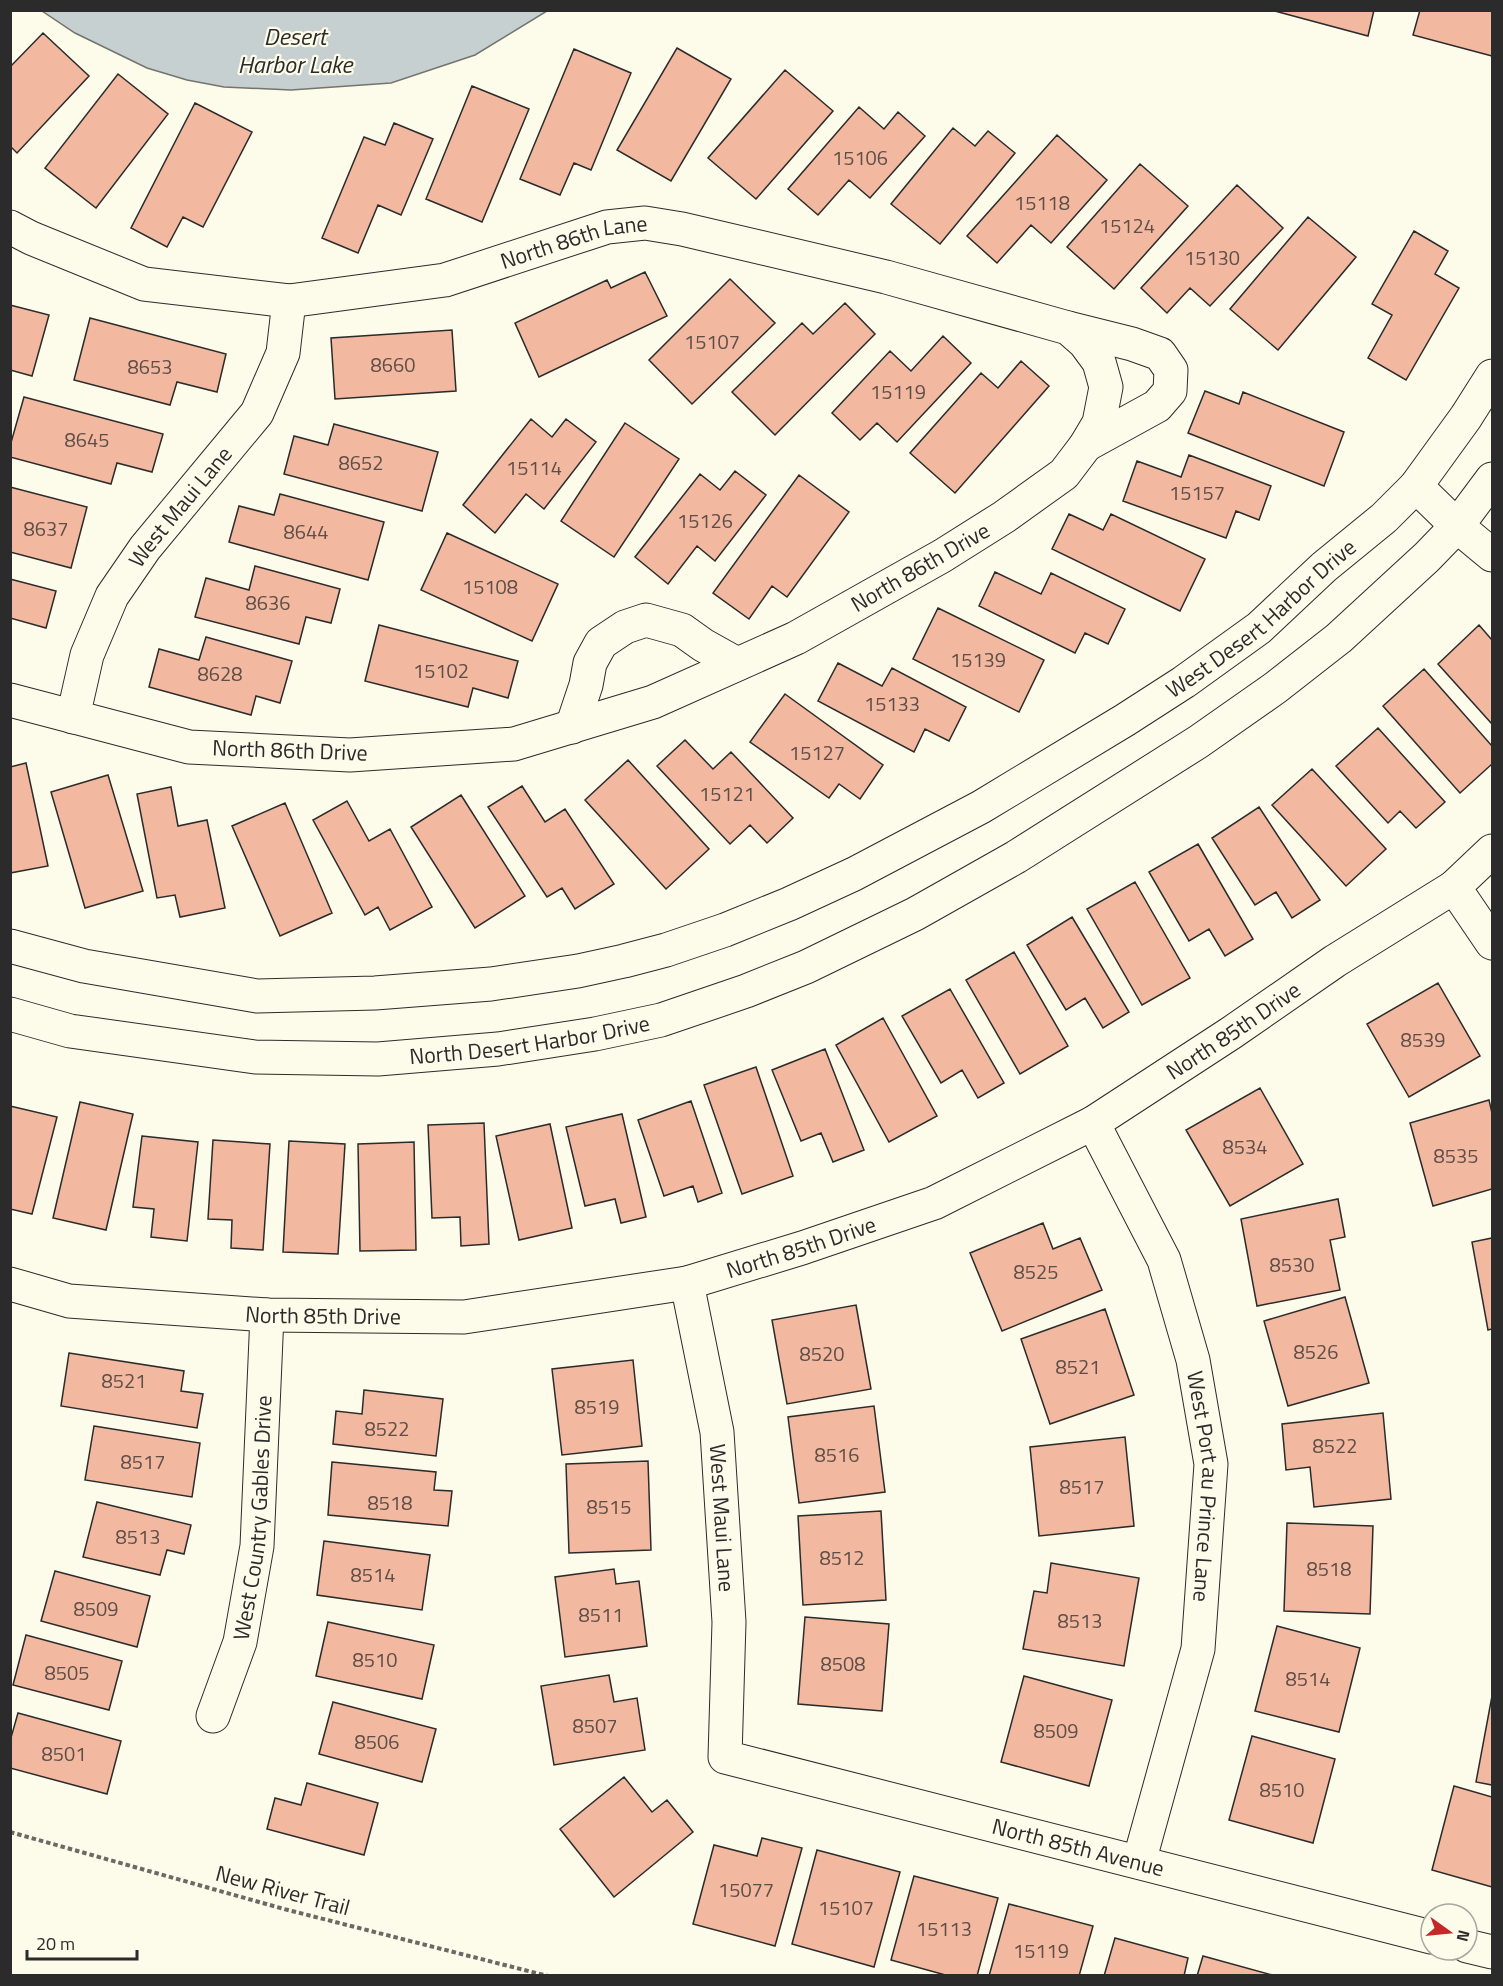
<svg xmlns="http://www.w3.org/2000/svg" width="1503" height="1986" viewBox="0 0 1503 1986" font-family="'Titillium Web',sans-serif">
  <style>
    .water { fill: #c7d0d0; stroke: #74746e; stroke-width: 1.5 }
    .building { fill: #f2b8a0; stroke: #2b2b2b; stroke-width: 1.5 }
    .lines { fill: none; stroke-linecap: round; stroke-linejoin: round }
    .minor-casing { stroke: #2b2b2b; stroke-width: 35 }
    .path { stroke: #6a6964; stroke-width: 4; stroke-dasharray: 4.5 3; stroke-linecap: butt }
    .minor { stroke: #fdfbea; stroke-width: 33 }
    .labels { text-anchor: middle; stroke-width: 4.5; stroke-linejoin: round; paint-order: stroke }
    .number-label { font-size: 20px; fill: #5d4e48 }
    .street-label { font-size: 22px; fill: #2b2b2b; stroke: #fdfbea }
    .water-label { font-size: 24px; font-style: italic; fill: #2b2b2b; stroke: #fdfbea }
  </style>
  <rect width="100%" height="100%" fill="#fdfbea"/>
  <!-- water -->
  <path class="water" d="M42,11H547L475,55L391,83L291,90L224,87L187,80L147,68L75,33Z"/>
  <!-- building -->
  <path class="building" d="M1271,10H1374L1368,36Z
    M1420,10H1492V56L1413,35Z
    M43,33L89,76L17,153L10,146V67Z
    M677,48L731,79L671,181L617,150Z
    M574,49L631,73L591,170L574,163L560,195L520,179Z
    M785,70L833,111L756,199L708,158Z
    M118,74L168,114L96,208L45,168Z
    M472,86L529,109L482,222L426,199Z
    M195,103L252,132L203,227L183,217L167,247L131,228Z
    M859,107L884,129L898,112L925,136L870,198L849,180L818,215L788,189Z
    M394,123L433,139L401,215L378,205L358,253L322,238L364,137L385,145Z
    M953,128L975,146L988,131L1015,153L940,244L891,204Z
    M1057,135L1107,180L1051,243L1031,225L997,263L967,236Z
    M1140,164L1188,206L1114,289L1067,247Z
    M1237,185L1283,228L1210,306L1190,288L1167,313L1141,288Z
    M1308,217L1356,257L1278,350L1230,309Z
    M1414,231L1448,251L1435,274L1459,288L1406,380L1368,358L1392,315L1372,304Z
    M645,272L667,316L539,377L515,323L607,280L611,288Z
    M730,279L775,323L692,404L649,360Z
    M845,303L875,334L775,435L732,392L802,323L813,334Z
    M10,305L49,315L32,376L10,370Z
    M90,318L226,354L217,392L177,382L170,405L74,380Z
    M452,330L456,391L335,399L331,338Z
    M943,336L971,363L897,442L877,423L860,440L832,413L890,351L911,371Z
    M1021,361L1049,386L955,493L910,453L981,373L998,388Z
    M1205,391L1239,404L1243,392L1344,432L1324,486L1188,433Z
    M24,397L163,434L152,472L117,463L111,484L10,457V446Z
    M531,419L552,437L566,419L596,442L544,509L526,494L495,533L463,505Z
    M625,423L679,459L614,557L561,521Z
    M334,424L438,452L422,511L284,474L294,436L328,445Z
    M1189,455L1271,486L1259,520L1236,511L1226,538L1123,501L1137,461L1181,477Z
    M735,471L766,495L715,561L697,546L668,584L635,557L700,474L720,490Z
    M799,475L849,512L787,597L772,586L749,619L713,593Z
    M10,487L87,507L71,568L10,552Z
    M280,494L384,522L368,580L229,542L239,506L274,515Z
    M1069,514L1103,530L1111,514L1205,559L1180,611L1052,549Z
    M447,533L558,584L532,641L421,590Z
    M255,566L340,589L331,623L306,617L299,644L195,617L206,578L249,590Z
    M995,572L1041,594L1051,573L1125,609L1108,644L1085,633L1075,653L979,606Z
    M10,579L56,591L46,628L10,618Z
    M938,608L1044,660L1019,712L913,659Z
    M379,625L518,661L508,698L473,688L468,707L365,681Z
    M1479,625L1492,640V724L1438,664Z
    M206,637L292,661L280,703L256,696L251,715L149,687L159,649L199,660Z
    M838,663L882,686L892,668L966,707L949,741L925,729L914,752L818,701Z
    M1424,669L1492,746V764L1460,793L1383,706Z
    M785,694L883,765L860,799L839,784L829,798L750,742Z
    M1378,728L1445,802L1416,828L1400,811L1388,823L1336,766Z
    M685,740L713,769L731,752L793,818L767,843L750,825L730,844L657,766Z
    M628,760L709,849L666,889L585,800Z
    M26,763L48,866L10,873V767Z
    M1312,769L1386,849L1346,886L1272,805Z
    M108,775L143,891L85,908L51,792Z
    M522,786L545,822L565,809L614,884L575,909L562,888L547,897L488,807Z
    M171,787L178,826L207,820L225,908L180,917L175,895L157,898L137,794Z
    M461,795L525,896L475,928L411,827Z
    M347,801L369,841L390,829L432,907L390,930L378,907L365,915L313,820Z
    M285,803L332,913L280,936L232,826Z
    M1259,807L1320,900L1292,918L1276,892L1255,905L1212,838Z
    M1198,844L1253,939L1225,956L1209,929L1189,941L1149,872Z
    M1135,882L1190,978L1142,1005L1087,909Z
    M1072,917L1129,1012L1103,1028L1085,998L1066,1010L1027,945Z
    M1014,952L1068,1046L1020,1074L966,980Z
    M1438,983L1480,1056L1409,1097L1367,1024Z
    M950,989L1004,1083L978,1098L962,1070L941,1083L902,1016Z
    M883,1018L937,1116L889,1142L836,1045Z
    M825,1049L864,1150L833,1162L821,1133L801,1141L772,1070Z
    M756,1067L793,1176L742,1194L704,1085Z
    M1260,1088L1303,1164L1230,1206L1186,1130Z
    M1489,1100L1492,1113V1189L1433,1206L1410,1123Z
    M691,1101L722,1193L698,1202L693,1186L664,1196L638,1120Z
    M80,1102L133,1114L106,1230L53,1218Z
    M10,1106L57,1117L32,1214L10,1209Z
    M622,1114L646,1217L621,1223L615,1199L585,1206L566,1127Z
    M484,1123L489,1244L461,1246L460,1217L432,1218L428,1125Z
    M550,1124L572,1228L519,1240L496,1136Z
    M142,1136L198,1142L187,1241L151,1237L154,1209L133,1207Z
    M213,1140L270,1144L263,1250L231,1248L232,1220L208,1219Z
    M289,1141L345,1144L338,1254L283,1252Z
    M414,1142L416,1250L360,1251L358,1144Z
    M1338,1199L1345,1237L1330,1240L1340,1290L1257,1306L1241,1219Z
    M1043,1223L1053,1249L1080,1238L1102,1290L1002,1331L970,1253Z
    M1492,1238V1329L1488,1330L1472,1242Z
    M1345,1297L1369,1383L1288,1406L1264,1321Z
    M856,1305L871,1389L787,1404L772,1320Z
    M1105,1309L1134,1395L1050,1424L1021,1339Z
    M69,1353L184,1371L181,1391L203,1394L197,1428L61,1406Z
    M633,1360L642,1446L562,1455L552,1369Z
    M364,1390L443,1399L436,1456L333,1444L336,1411L362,1414Z
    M874,1406L885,1492L799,1503L788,1417Z
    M1383,1413L1391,1499L1314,1507L1310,1467L1286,1470L1282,1424Z
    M94,1426L200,1443L192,1497L85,1480Z
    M1125,1437L1134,1526L1039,1536L1030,1447Z
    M648,1461L651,1550L569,1553L566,1464Z
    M332,1462L436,1472L434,1490L452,1491L448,1526L328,1515Z
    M97,1502L191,1525L184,1554L167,1550L160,1575L83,1557Z
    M881,1511L886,1600L803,1605L798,1516Z
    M1287,1523L1373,1526L1370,1614L1284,1611Z
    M324,1541L430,1555L422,1610L317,1595Z
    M1051,1563L1139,1578L1124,1666L1023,1649L1034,1591L1047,1593Z
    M614,1569L616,1584L639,1581L647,1646L565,1657L555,1577Z
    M55,1571L150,1596L137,1647L41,1621Z
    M805,1617L889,1624L882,1711L798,1704Z
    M328,1622L434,1645L422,1699L316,1676Z
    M1277,1626L1360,1648L1339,1732L1255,1711Z
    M26,1635L122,1661L109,1710L13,1685Z
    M609,1675L614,1702L637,1698L645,1750L554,1765L541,1686Z
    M1024,1676L1112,1700L1089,1786L1001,1762Z
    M1492,1696V1785L1476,1782Z
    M333,1702L436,1729L422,1782L319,1754Z
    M18,1713L121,1741L107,1794L10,1768V1741Z
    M1252,1736L1335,1759L1313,1843L1229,1820Z
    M624,1777L652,1812L667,1800L693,1832L614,1897L560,1829Z
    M307,1783L378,1803L364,1855L267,1829L275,1798L301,1805Z
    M1454,1786L1492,1797V1887L1432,1870Z
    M762,1838L802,1848L775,1946L693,1924L714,1845L757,1856Z
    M817,1850L900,1872L874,1967L792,1944Z
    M914,1876L998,1898L977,1976H949L891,1960Z
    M1009,1904L1093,1926L1079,1976H989Z
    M1115,1938L1188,1958L1184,1976H1104Z
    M1203,1956L1276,1976H1197Z"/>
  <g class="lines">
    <defs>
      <g id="minor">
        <path id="s1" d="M10,227L31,238L144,284L289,301L445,280L607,227L645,223L682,229L886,277L1068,328L1085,343L1099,362L1106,387L1099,423L1086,445L1064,474L1004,517L942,556L796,638L653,702L514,744L350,755L189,747L10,700"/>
        <path d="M1068,328L1132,344L1160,354L1171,370L1170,391L1157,406L1086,445"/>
        <path d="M1416,486L1457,526L1492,555"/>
        <path id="s2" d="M73,717L87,655L112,596L145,548L257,413L283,353L289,301"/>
        <path d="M572,727L586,685L590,663L601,643L625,627L646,620L682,630L703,645L737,664"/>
        <path d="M1454,887L1492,943"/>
        <path id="s3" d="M10,946L84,966L257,996L375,993L491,984L578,971L624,961L666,950L725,930L789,904L854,874L981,807L1125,720L1184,682L1259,628L1324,567L1384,518L1416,486L1466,417L1492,376"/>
        <path id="s4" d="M10,1014L70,1031L255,1057L378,1059L498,1049L595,1034L661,1020L746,991L806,967L915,914L1016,857L1198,742L1275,688L1339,638L1427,557L1457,526L1492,479"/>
        <path id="s5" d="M1093,1123L1164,1260L1193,1360L1211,1464L1198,1649L1139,1862"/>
        <path id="s6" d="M687,1283L717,1432L729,1622L725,1757L1431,1937"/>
        <path id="s7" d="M10,1284L69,1301L267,1315L464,1317L687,1283L802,1248L934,1203L1093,1123L1231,1033L1335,961L1454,887L1492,851"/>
        <path id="s8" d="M213,1716L240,1642L257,1546L267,1315"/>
        <path d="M1467,1946L1492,1952"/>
      </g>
    </defs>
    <!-- minor casing -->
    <use href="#minor" class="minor-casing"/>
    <!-- path -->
    <path class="path" d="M10,1832L284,1909L548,1976"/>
    <!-- minor -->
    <use href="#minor" class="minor"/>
  </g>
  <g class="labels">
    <!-- number labels -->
    <g class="number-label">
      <text x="860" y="165">15106</text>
      <text x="1042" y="210">15118</text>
      <text x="1127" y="233">15124</text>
      <text x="1212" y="265">15130</text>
      <text x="712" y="349">15107</text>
      <text x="393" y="372">8660</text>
      <text x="150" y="374">8653</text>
      <text x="898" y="399">15119</text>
      <text x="87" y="447">8645</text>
      <text x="361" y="470">8652</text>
      <text x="534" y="475">15114</text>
      <text x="1197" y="500">15157</text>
      <text x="705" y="528">15126</text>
      <text x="46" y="536">8637</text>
      <text x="306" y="539">8644</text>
      <text x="490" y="594">15108</text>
      <text x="268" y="610">8636</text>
      <text x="978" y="667">15139</text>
      <text x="441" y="678">15102</text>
      <text x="220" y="681">8628</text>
      <text x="892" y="711">15133</text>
      <text x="817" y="760">15127</text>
      <text x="727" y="801">15121</text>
      <text x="1423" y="1047">8539</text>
      <text x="1245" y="1154">8534</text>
      <text x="1456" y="1163">8535</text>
      <text x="1292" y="1272">8530</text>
      <text x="1036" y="1279">8525</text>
      <text x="1316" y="1359">8526</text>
      <text x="822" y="1361">8520</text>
      <text x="1078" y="1374">8521</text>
      <text x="124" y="1388">8521</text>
      <text x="597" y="1414">8519</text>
      <text x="387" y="1436">8522</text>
      <text x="1335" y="1453">8522</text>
      <text x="837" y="1462">8516</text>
      <text x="143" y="1469">8517</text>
      <text x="1082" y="1494">8517</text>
      <text x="390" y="1510">8518</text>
      <text x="609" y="1514">8515</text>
      <text x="138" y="1544">8513</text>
      <text x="842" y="1565">8512</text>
      <text x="1329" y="1576">8518</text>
      <text x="373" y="1582">8514</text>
      <text x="96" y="1616">8509</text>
      <text x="601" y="1622">8511</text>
      <text x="1080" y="1628">8513</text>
      <text x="375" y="1667">8510</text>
      <text x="843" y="1671">8508</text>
      <text x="67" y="1680">8505</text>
      <text x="1308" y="1686">8514</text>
      <text x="595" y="1733">8507</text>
      <text x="1056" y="1738">8509</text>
      <text x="377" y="1749">8506</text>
      <text x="64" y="1761">8501</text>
      <text x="1282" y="1797">8510</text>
      <text x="746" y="1897">15077</text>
      <text x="846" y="1915">15107</text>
      <text x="944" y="1936">15113</text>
      <text x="1041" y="1958">15119</text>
    </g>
    <!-- street labels -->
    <g class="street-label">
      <text dy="8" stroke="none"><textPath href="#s1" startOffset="584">North 86th Lane</textPath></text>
      <text dy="8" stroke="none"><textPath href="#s2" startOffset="240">West Maui Lane</textPath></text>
      <text transform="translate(920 567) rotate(-30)" y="8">North 86th Drive</text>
      <text dy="8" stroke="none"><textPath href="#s3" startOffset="1350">West Desert Harbor Drive</textPath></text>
      <text transform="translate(290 750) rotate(2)" y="8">North 86th Drive</text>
      <text dy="8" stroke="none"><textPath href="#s7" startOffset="1288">North 85th Drive</textPath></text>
      <text dy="8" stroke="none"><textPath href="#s4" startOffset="525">North Desert Harbor Drive</textPath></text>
      <text dy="8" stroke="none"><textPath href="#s7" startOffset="802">North 85th Drive</textPath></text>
      <text dy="8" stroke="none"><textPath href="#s7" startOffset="316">North 85th Drive</textPath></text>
      <text dy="8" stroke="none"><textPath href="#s5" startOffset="386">West Port au Prince Lane</textPath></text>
      <text dy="8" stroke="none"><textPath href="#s8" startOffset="204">West Country Gables Drive</textPath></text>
      <text dy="8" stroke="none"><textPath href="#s6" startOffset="238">West Maui Lane</textPath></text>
      <text dy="8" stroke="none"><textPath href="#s6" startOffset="842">North 85th Avenue</textPath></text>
      <text transform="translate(283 1890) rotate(15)" y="8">New River Trail</text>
    </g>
    <!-- water labels -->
    <g class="water-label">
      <text x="295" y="45">Desert<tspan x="295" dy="28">Harbor Lake</tspan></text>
    </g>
  </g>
  <!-- border -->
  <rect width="1503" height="1986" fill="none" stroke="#2b2b2b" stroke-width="24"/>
  <!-- north arrow -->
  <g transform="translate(1449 1932) rotate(105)"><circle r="28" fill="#fdfbea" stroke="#a9a89e" stroke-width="1.5"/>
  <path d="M0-4.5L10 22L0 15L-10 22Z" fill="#c62828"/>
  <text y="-9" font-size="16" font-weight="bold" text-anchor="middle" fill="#2b2b2b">N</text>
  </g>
  <!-- scale -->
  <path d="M27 1950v9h110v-9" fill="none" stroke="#2b2b2b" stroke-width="3"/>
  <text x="36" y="1950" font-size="18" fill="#2b2b2b" stroke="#fdfbea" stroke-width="4.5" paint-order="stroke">20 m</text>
</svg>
